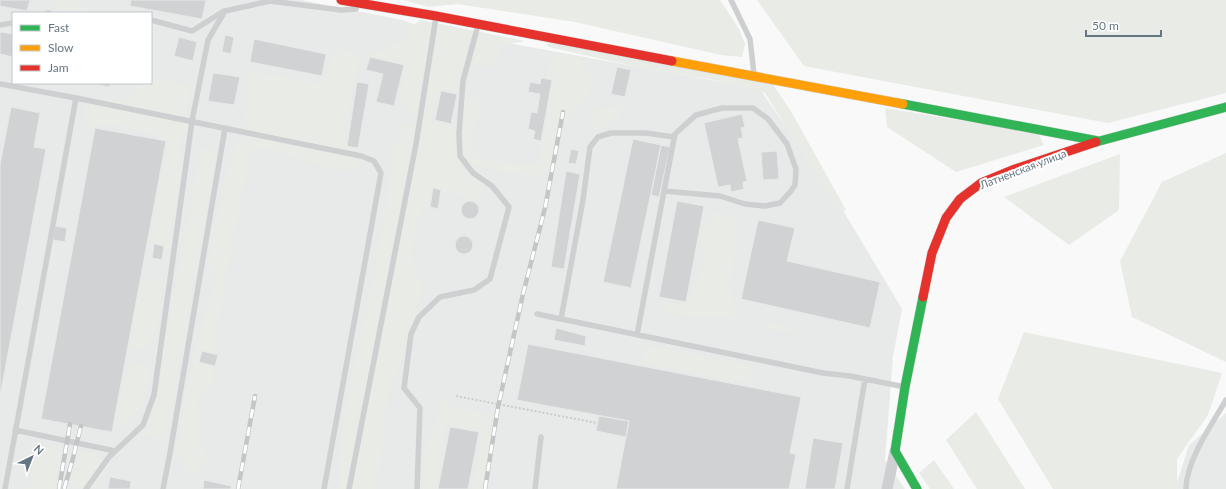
<svg xmlns="http://www.w3.org/2000/svg" width="1226" height="489" viewBox="0 0 1226 489" font-family="Lato,sans-serif">
  <style>
    .built { fill: #e8e9e9; fill-rule: evenodd }
    .green { fill: #e8ebe6 }
    .building { fill: #d0d2d3; stroke: #e8e8e8 }
    .lines { fill: none; stroke-linecap: round; stroke-linejoin: round }
    .fast-casing { stroke: #d5d6d7; stroke-width: 10 }
    .slow-casing { stroke: #d5d6d7; stroke-width: 10 }
    .jam-casing { stroke: #d5d6d7; stroke-width: 10 }
    .path { stroke: #cbcccd; stroke-width: 2; stroke-dasharray: 2 2; stroke-linecap: butt }
    .lane { stroke: #cecfd0; stroke-width: 5.5 }
    .street { stroke: #cecfd0; stroke-width: 11 }
    .fast { stroke: #30b455; stroke-width: 9 }
    .slow { stroke: #ff9f0a; stroke-width: 9 }
    .jam { stroke: #e5322d; stroke-width: 9 }
    .rail-casing { stroke: #c3c5c6; stroke-width: 4.5 }
    .rail { stroke: #fff; stroke-width: 3; stroke-dasharray: 9; stroke-linecap: butt }
    .labels { text-anchor: middle; stroke-width: 4; stroke-linejoin: round; paint-order: stroke }
    .street-label { font-size: 11px; fill: #657683; stroke: #fff }
  </style>
  <rect width="100%" height="100%" fill="#f9f9f9"/>
  <!-- built -->
  <path class="built" d="M0,0H301L402,20L426,28L760,89L841,207L902,309L893,356L885,460L905,489H0ZM13,13H151V83H13Z
    M1226,413V489H1175L1189,445Z"/>
  <!-- green -->
  <path class="green" d="M63,0C76,0 82,3 90,12L52,13L55,6Z
    M403,0H720L739,29L745,44L742,57L721,55L575,22L457,4L429,7Z
    M757,0H1226V93L1108,123L804,66Z
    M421,20L525,41L514,43L501,46L496,67L478,65L463,61L457,92L442,89L437,92L430,122L456,128L462,144L465,98L482,97L480,115L470,137L474,154C494,162 517,165 539,165L541,158L539,157L551,95L545,76C547,71 549,64 553,60C556,57 560,56 564,55C582,50 592,72 591,86C591,98 563,125 557,136C548,153 559,171 536,179L521,174L488,170L467,163L459,170L464,173L480,171L484,194L475,203L449,190L423,203L414,237L412,260L418,273L422,291L398,372L388,396L377,488L376,489H338L341,432L354,366L368,304L387,203L391,152L406,124L420,122L415,119L399,97L404,71V65L364,53L385,50L403,39L407,34L412,26Z
    M550,41L772,83L792,113L846,210L839,213L765,93L714,80L642,68L549,47L547,46Z
    M338,48L360,54L342,142L354,147L360,167L342,171L301,160L270,148L252,149L240,204L215,339L213,380L197,402L202,422L198,439L206,453V467L193,474L176,455L185,400L198,340L217,273L208,265L224,184L234,149L241,141L247,126L244,125L250,71L323,84L332,56Z
    M151,76L189,87L188,128L179,142L183,164L168,253L149,245L167,148L168,145L171,144L153,135L115,124L87,127L84,118L86,98H105L128,102L134,95L139,83H151Z
    M619,105L622,106V110L617,121L610,123L594,131L590,122L598,109Z
    M885,108L1038,133L1044,145L956,172L887,127Z
    M201,148H209L220,158L214,164L213,179L195,269L188,320L176,381L171,427L162,441L144,434L150,422Z
    M1226,153V362L1132,317L1120,261L1162,182Z
    M1120,154L1119,210L1069,245L1004,197Z
    M712,210L736,218L735,250L730,284L736,317H695L668,313L662,304L666,302L679,305L690,300L706,255L701,244V235L699,230L708,225L713,220Z
    M147,279L163,282L156,337L144,348L130,350L137,295L142,281Z
    M764,321L792,327L790,334L764,327Z
    M1024,332L1222,373L1208,415L1177,459V489H1053L998,399Z
    M643,345L749,364L752,384L643,363Z
    M143,364L150,374L142,407L126,422H118L122,393L129,366Z
    M449,399L450,407L443,440L438,489H423L424,453L442,403Z
    M454,406L497,416L485,489H472L477,467L482,436L472,431L450,427V411Z
    M976,412L1025,489H977L946,440Z
    M46,445L61,446L56,489H24C32,480 35,473 34,461L40,454L38,451L41,447Z
    M83,450L99,456L110,464L96,488L75,487L70,475Z
    M934,460L954,489H930L919,473Z"/>
  <!-- building -->
  <path class="building" d="M0,0H30L27,11L0,6Z
    M131,0H206L202,19L130,6Z
    M0,32L13,34V57L0,54Z
    M225,35L234,37L231,54L222,52Z
    M179,37L197,42L193,61L174,56Z
    M254,39L326,54L322,76L250,62Z
    M370,57L404,65L394,106L376,102L383,74L366,70Z
    M617,67L631,70L625,97L611,94Z
    M213,73L240,77L234,105L208,101Z
    M541,78L552,80L541,141L533,139L535,131L528,129L531,112L537,113L540,94L528,92L530,82L540,84Z
    M357,82L369,84L358,148L347,146Z
    M88,83H110V87Z
    M441,91L457,94L451,124L435,120Z
    M11,107L40,113L34,147L46,149L0,397V165Z
    M742,114L745,127L741,128L743,138L738,139L747,181L743,182L744,189L731,192L730,185L718,187L704,123Z
    M95,128L166,141L112,432L41,419Z
    M633,139L661,145L631,288L603,282Z
    M661,145L670,147L659,197L651,195Z
    M571,149L579,151L576,164L568,163Z
    M777,151L779,179L763,180L761,152Z
    M566,171L580,174L564,269L551,267Z
    M433,188L441,190L438,209L430,207Z
    M461 210a9 9 0 1 1 18 0a9 9 0 1 1-18 0Z
    M677,201L704,206L686,302L659,297Z
    M758,220L795,228L787,261L880,282L870,328L741,299Z
    M55,226L67,228L65,242L53,240Z
    M455 245a9 9 0 1 1 18 0a9 9 0 1 1-18 0Z
    M154,244L164,246L162,260L152,258Z
    M556,328L586,336L585,346L554,340Z
    M528,344L801,397L790,453L796,454L789,489H616L629,421L517,400Z
    M202,351L218,355L215,366L199,362Z
    M599,416L629,421L626,437L596,431Z
    M450,427L479,432L468,489H438Z
    M813,438L843,443L835,489H805Z
    M110,477L131,481L130,489H108Z
    M204,480L231,486V489H203Z"/>
  <g class="lines">
    <defs>
      <path id="fast" d="M903,104L1098,141
        M1096,142L1226,107
        M917,489L895,451L905,387L923,297"/>
      <path id="slow" d="M672,61L903,104"/>
      <path id="jam" d="M341,0L436,16L672,61
        M923,297L932,253L946,218L960,199L981,183L1015,169L1096,142"/>
    </defs>
    <!-- fast casing -->
    <use href="#fast" class="fast-casing"/>
    <!-- slow casing -->
    <use href="#slow" class="slow-casing"/>
    <!-- jam casing -->
    <use href="#jam" class="jam-casing"/>
    <!-- path -->
    <path class="path" d="M456,396L597,423"/>
    <!-- lane -->
    <path class="lane" d="M731,0L750,39L754,74
      M47,13H49
      M151,20L192,31L224,11
      M0,25L13,23
      M0,84L76,98L5,489
      M76,98L361,156L374,161L381,173L324,489
      M537,314L823,373L850,376L905,387
      M561,319L583,200L590,147L598,137L611,133H646L674,137
      M637,335L664,191L675,134L696,115L722,108H753L768,119L787,144L796,169L795,185L791,191L780,203L765,206L745,204L720,196L664,191
      M15,430L115,451
      M86,489L109,457L143,425L154,395L192,121L208,40L225,11L270,1L341,10L356,9
      M163,489L170,453L225,128
      M349,489L416,144L436,17
      M417,489L420,408L404,388L411,334L419,317L440,297L474,290L490,279L509,207L492,186L473,173L460,156L459,133L463,81L478,25
      M535,489L541,437
      M847,489L865,379
      M1186,489C1186,461 1212,424 1226,400"/>
    <!-- street -->
    <path class="street" d="M887,489L895,451"/>
    <!-- fast -->
    <use href="#fast" class="fast"/>
    <!-- slow -->
    <use href="#slow" class="slow"/>
    <!-- jam -->
    <use href="#jam" class="jam"/>
    <defs>
      <path id="rail" d="M59,489L70,424
        M64,489L72,462L81,426
        M238,489L255,396
        M485,489L498,407L523,294L545,208L563,112"/>
    </defs>
    <!-- rail casing -->
    <use href="#rail" class="rail-casing"/>
    <!-- rail -->
    <use href="#rail" class="rail"/>
  </g>
  <g class="labels">
    <!-- street labels -->
    <g class="street-label">
      <text transform="translate(1023 169) rotate(-21)" y="4">Латненская улица</text>
    </g>
  </g>
  <!-- legend -->
  <rect x="12" y="12" width="140" height="72" fill="#ffffff" stroke="#c1c8cd"/>
  <rect x="20" y="25" width="20" height="6" fill="#30b455" stroke="#c1c8cd"/>
  <text x="48" y="32" font-size="12" fill="#657683">Fast</text>
  <rect x="20" y="45" width="20" height="6" fill="#ff9f0a" stroke="#c1c8cd"/>
  <text x="48" y="52" font-size="12" fill="#657683">Slow</text>
  <rect x="20" y="65" width="20" height="6" fill="#e5322d" stroke="#c1c8cd"/>
  <text x="48" y="72" font-size="12" fill="#657683">Jam</text>
  <!-- north arrow -->
  <g transform="translate(32 457) rotate(43)" stroke="#ffffff" stroke-width="3" paint-order="stroke">
  <path d="M0-3L7 15L0 10L-7 15Z" fill="#657683"/>
  <text y="-6" font-size="11" font-weight="bold" text-anchor="middle" fill="#657683">N</text>
  </g>
  <!-- scale -->
  <path d="M1086 30v6h75v-6" fill="none" stroke="#657683" stroke-width="2"/>
  <text x="1092" y="30" font-size="12" fill="#657683" stroke="#ffffff" stroke-width="3" paint-order="stroke">50 m</text>
</svg>
